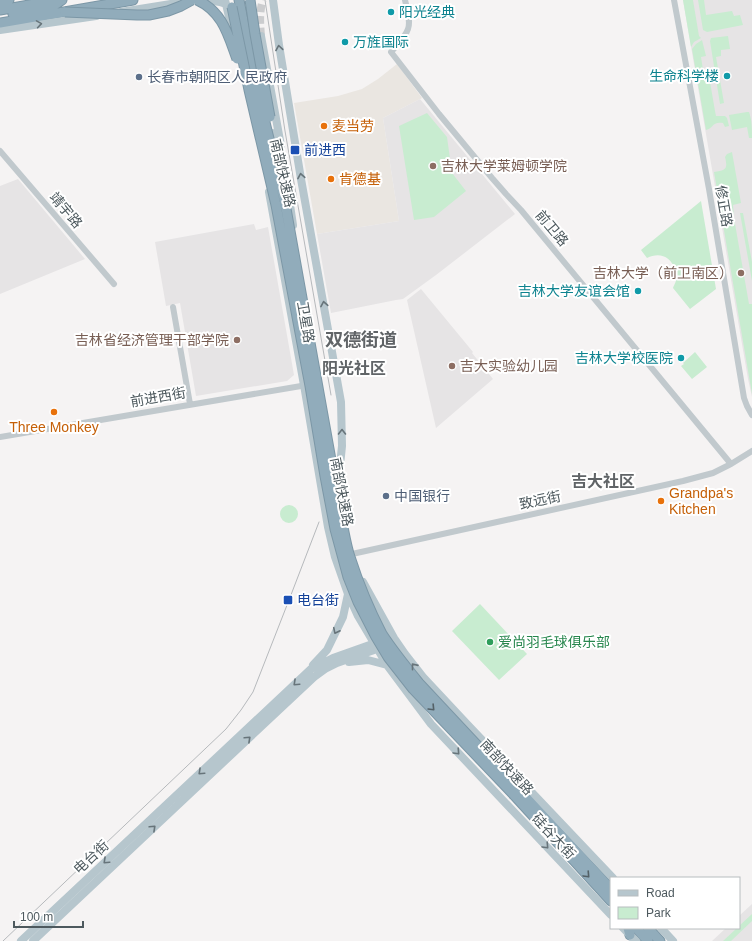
<svg xmlns="http://www.w3.org/2000/svg" width="752" height="941" viewBox="0 0 752 941" font-family="Helvetica,'Noto Sans SC',sans-serif">
  <style>
    .commercial { fill: #eae6e1 }
    .education { fill: #e6e4e5 }
    .green { fill: #c8ecd0 }
    .lines { fill: none; stroke-linecap: round; stroke-linejoin: round }
    .major-tunnel { stroke: #cbccce; stroke-width: 8; stroke-dasharray: 8 4; stroke-linecap: butt }
    .highway-casing { stroke: #7c97a6; stroke-width: 11 }
    .minor { stroke: #c1c9cd; stroke-width: 6 }
    .major { stroke: #b6c6cd; stroke-width: 8 }
    .highway { stroke: #91acbb; stroke-width: 9 }
    .tram { stroke: #b6b9bc; stroke-width: 1 }
    .highway-bridge-casing { stroke: #7c97a6; stroke-width: 11; stroke-linecap: butt }
    .highway-bridge { stroke: #91acbb; stroke-width: 9 }
    .oneway { stroke: #67747a }
    .oneway2 { stroke: #546167 }
    .culture-dot { fill: #0f9aa8; stroke: #fff; stroke-width: 1.5 }
    .service-dot { fill: #5c6f8a; stroke: #fff; stroke-width: 1.5 }
    .food-dot { fill: #e8710a; stroke: #fff; stroke-width: 1.5 }
    .transit-dot { fill: #1a4fb4; stroke: #fff; stroke-width: 1.5 }
    .education-dot { fill: #8d6e63; stroke: #fff; stroke-width: 1.5 }
    .leisure-dot { fill: #2e9e5b; stroke: #fff; stroke-width: 1.5 }
    .labels { text-anchor: middle; stroke-width: 4; stroke-linejoin: round; paint-order: stroke }
    .culture-label { font-size: 14px; fill: #0d838f; stroke: #fff; text-anchor: end }
    .service-label { font-size: 14px; fill: #4e5e75; stroke: #fff; text-anchor: start }
    .food-label { font-size: 14px; fill: #c56008; stroke: #fff; text-anchor: start }
    .transit-label { font-size: 14px; fill: #164399; stroke: #fff; text-anchor: start }
    .education-label { font-size: 14px; fill: #785e54; stroke: #fff; text-anchor: start }
    .street-label { font-size: 14px; fill: #4d595e; stroke: #fff }
    .leisure-label { font-size: 14px; fill: #27864d; stroke: #fff; text-anchor: start }
    .quarter-label { font-size: 16px; font-weight: bold; fill: #606467; stroke: #fff }
    .district-label { font-size: 18px; font-weight: bold; fill: #606467; stroke: #fff }
  </style>
  <rect width="100%" height="100%" fill="#f5f3f3"/>
  <!-- commercial -->
  <path class="commercial" d="M397,64L422,98L383,118L399,221L317,234L294,103L338,96L362,89L378,79Z"/>
  <!-- education -->
  <path class="education" d="M683,0H752V397L748,379Z
    M420,99L515,214L436,275L403,299L396,300L331,313L317,234L399,221L383,118Z
    M18,179L85,259L0,294V186Z
    M254,224L256,230L268,227L294,375L287,381L196,396L180,303L166,306L155,242Z
    M421,289L473,352L472,353L493,379L436,428L407,300Z
    M752,904V941H712L726,928H739V916Z"/>
  <!-- green -->
  <path class="green" d="M683,0H693L699,36L701,38L694,42L691,47Z
    M698,0H704L706,15L732,11L734,16L740,15L743,25L707,32L703,30Z
    M728,36L730,49L721,50V56L716,57L724,103L720,104L710,41L711,38Z
    M702,40L706,56L701,57L704,76H709L715,111L716,116H725L727,118L729,126L725,127L723,123C712,121 714,128 706,130L692,49L696,44Z
    M747,112H749C752,120 752,129 752,138H749L747,127L732,130L729,115Z
    M427,113L447,137L452,173L466,191L434,217L414,220L399,126Z
    M732,152L741,203L733,205L734,218L749,304H752V394L714,172C726,170 728,169 725,157L727,154Z
    M701,201L716,289L690,309L673,288C674,285 677,280 677,276C677,274 676,272 675,270C671,256 659,252 647,258L641,250Z
    M740,213H743L752,262V281Z
    M695,352L707,367L692,379L681,366L684,364L683,363Z
    M280 514a9 9 0 1 1 18 0a9 9 0 1 1-18 0Z
    M480,604L527,654L499,680L452,631Z
    M752,914V921L731,941H723L737,928H739V926Z"/>
  <g class="lines">
    <!-- major-tunnel -->
    <path class="major-tunnel" d="M261,36C260,23 259,12 263,0"/>
    <defs>
      <path id="highway" d="M239,0L256,86
        M0,2L9,0
        M0,10L52,1
        M13,14L41,9L53,6L62,0
        M0,23L133,0
        M520,791L611,889
        M514,795L611,901
        M628,928L630,935
        M636,928L648,941
        M648,928L660,941"/>
    </defs>
    <!-- highway casing -->
    <use href="#highway" class="highway-casing"/>
    <!-- minor -->
    <path class="minor" d="M405,0C407,9 411,21 408,29C405,38 396,46 391,52L439,114L492,178L506,194L521,210L731,464
      M674,0L709,189L744,398L747,406L752,415
      M0,151L114,284
      M173,307L190,404
      M0,437L307,385
      M352,554L683,481L713,473L731,464L752,451"/>
    <!-- major -->
    <path class="major" d="M197,0C207,0 216,0 226,4
      M225,0L236,46
      M273,0L279,45L301,179L341,402L342,446L338,485
      M121,12L183,2
      M0,30L96,16
      M261,36L281,146
      M272,133L283,177
      M285,171L293,225
      M269,192L304,385L328,527L335,557L348,594L358,616L387,665L431,724L611,915
      M363,582L394,638L405,654L423,677L466,723L613,878
      M349,662L368,660L387,665
      M313,665L327,650L343,617L348,594
      M623,928L636,941
      M661,928L673,941
      M21,941L311,669L333,658L378,642
      M33,941L314,677L325,669L337,663L377,649L380,647"/>
    <!-- highway -->
    <use href="#highway" class="highway"/>
    <!-- tram -->
    <path class="tram" d="M265,0L285,131L331,395
      M3,941L226,729L241,710L253,692L289,600L319,522"/>
    <defs>
      <path id="highway-bridge" d="M197,0C223,12 228,35 237,59
        M250,0L255,34L270,117
        M232,7L249,90L276,205L310,386L325,476L335,529L348,577L358,602L376,637L388,657L413,689L514,795
        M65,12L137,15H149L168,11L181,6L192,0
        M256,86L285,203L343,527C345,537 347,548 350,557C358,582 370,611 382,634C393,651 406,667 419,683L520,791"/>
    </defs>
    <!-- highway-bridge casing -->
    <use href="#highway-bridge" class="highway-bridge-casing"/>
    <!-- highway-bridge -->
    <use href="#highway-bridge" class="highway-bridge"/>
  </g>
  <!-- one-way arrows -->
  <defs><path id="oneway-chevron" d="M-2-3.5L2.5 0L-2 3.5" fill="none" stroke-width="1.6" stroke-linecap="round" stroke-linejoin="round"/></defs>
  <g class="oneway">
    <use href="#oneway-chevron" transform="translate(39 24) rotate(-9)"/>
    <use href="#oneway-chevron" transform="translate(279 48) rotate(-99)"/>
    <use href="#oneway-chevron" transform="translate(301 176) rotate(-100)"/>
    <use href="#oneway-chevron" transform="translate(324 304) rotate(-100)"/>
    <use href="#oneway-chevron" transform="translate(342 432) rotate(-90)"/>
    <use href="#oneway-chevron" transform="translate(336 631) rotate(116)"/>
    <use href="#oneway-chevron" transform="translate(414 666) rotate(-129)"/>
    <use href="#oneway-chevron" transform="translate(296 683) rotate(137)"/>
    <use href="#oneway-chevron" transform="translate(248 739) rotate(-43)"/>
    <use href="#oneway-chevron" transform="translate(457 752) rotate(47)"/>
    <use href="#oneway-chevron" transform="translate(201 772) rotate(137)"/>
    <use href="#oneway-chevron" transform="translate(153 828) rotate(-43)"/>
    <use href="#oneway-chevron" transform="translate(546 846) rotate(47)"/>
    <use href="#oneway-chevron" transform="translate(106 861) rotate(137)"/>
  </g>
  <g class="oneway2">
    <use href="#oneway-chevron" transform="translate(432 708) rotate(46)"/>
    <use href="#oneway-chevron" transform="translate(587 875) rotate(47)"/>
  </g>
  <!-- markers -->
  <g class="culture-dot">
    <circle cx="391" cy="12" r="4"/>
    <circle cx="345" cy="42" r="4"/>
    <circle cx="727" cy="76" r="4"/>
    <circle cx="638" cy="291" r="4"/>
    <circle cx="681" cy="358" r="4"/>
  </g>
  <g class="service-dot">
    <circle cx="139" cy="77" r="4"/>
    <circle cx="386" cy="496" r="4"/>
  </g>
  <g class="food-dot">
    <circle cx="324" cy="126" r="4"/>
    <circle cx="331" cy="179" r="4"/>
    <circle cx="54" cy="412" r="4"/>
    <circle cx="661" cy="501" r="4"/>
  </g>
  <g class="transit-dot">
    <rect x="290" y="145" width="10" height="10" rx="2"/>
    <rect x="283" y="595" width="10" height="10" rx="2"/>
  </g>
  <g class="education-dot">
    <circle cx="433" cy="166" r="4"/>
    <circle cx="741" cy="273" r="4"/>
    <circle cx="237" cy="340" r="4"/>
    <circle cx="452" cy="366" r="4"/>
  </g>
  <circle class="leisure-dot" cx="490" cy="642" r="4"/>
  <g class="labels">
    <!-- culture labels -->
    <g class="culture-label">
      <text x="399" y="17" text-anchor="start">阳光经典</text>
      <text x="353" y="47" text-anchor="start">万旌国际</text>
      <text x="719" y="81">生命科学楼</text>
      <text x="630" y="296">吉林大学友谊会馆</text>
      <text x="673" y="363">吉林大学校医院</text>
    </g>
    <!-- service labels -->
    <g class="service-label">
      <text x="147" y="82">长春市朝阳区人民政府</text>
      <text x="394" y="501">中国银行</text>
    </g>
    <!-- food labels -->
    <g class="food-label">
      <text x="332" y="131">麦当劳</text>
      <text x="339" y="184">肯德基</text>
      <text x="54" y="432" text-anchor="middle">Three Monkey</text>
      <text x="669" y="498">Grandpa's<tspan x="669" dy="16">Kitchen</tspan></text>
    </g>
    <!-- transit labels -->
    <g class="transit-label">
      <text x="304" y="155">前进西</text>
      <text x="297" y="605">电台街</text>
    </g>
    <!-- education labels -->
    <g class="education-label">
      <text x="441" y="171">吉林大学莱姆顿学院</text>
      <text x="733" y="278" text-anchor="end">吉林大学（前卫南区）</text>
      <text x="229" y="345" text-anchor="end">吉林省经济管理干部学院</text>
      <text x="460" y="371">吉大实验幼儿园</text>
    </g>
    <!-- street labels -->
    <g class="street-label">
      <text transform="translate(283 173) rotate(77)" y="5">南部快速路</text>
      <text transform="translate(724 206) rotate(80)" y="5">修正路</text>
      <text transform="translate(66 210) rotate(50)" y="5">靖宇路</text>
      <text transform="translate(552 228) rotate(50)" y="5">前卫路</text>
      <text transform="translate(306 322) rotate(80)" y="5">卫星路</text>
      <text transform="translate(158 397) rotate(-10)" y="5">前进西街</text>
      <text transform="translate(342 492) rotate(79)" y="5">南部快速路</text>
      <text transform="translate(540 500) rotate(-12)" y="5">致远街</text>
      <text transform="translate(507 767) rotate(47)" y="5">南部快速路</text>
      <text transform="translate(554 836) rotate(47)" y="5">硅谷大街</text>
      <text transform="translate(91 857) rotate(-43)" y="5">电台街</text>
    </g>
    <!-- leisure labels -->
    <g class="leisure-label">
      <text x="498" y="647">爱尚羽毛球俱乐部</text>
    </g>
    <!-- quarter labels -->
    <g class="quarter-label">
      <text x="354" y="374">阳光社区</text>
      <text x="603" y="487">吉大社区</text>
    </g>
    <!-- district labels -->
    <g class="district-label">
      <text x="361" y="346">双德街道</text>
    </g>
  </g>
  <!-- legend -->
  <rect x="610" y="877" width="130" height="52" fill="#ffffff" stroke="#b8bdbf"/>
  <rect x="618" y="890" width="20" height="6" fill="#b6c6cd" stroke="#b8bdbf"/>
  <text x="646" y="897" font-size="12" fill="#4d595e">Road</text>
  <rect x="618" y="907" width="20" height="12" fill="#c8ecd0" stroke="#b8bdbf"/>
  <text x="646" y="917" font-size="12" fill="#4d595e">Park</text>
  <!-- scale -->
  <path d="M14 921v6h69v-6" fill="none" stroke="#4d595e" stroke-width="2"/>
  <text x="20" y="921" font-size="12" fill="#4d595e" stroke="#ffffff" stroke-width="3" paint-order="stroke">100 m</text>
</svg>
